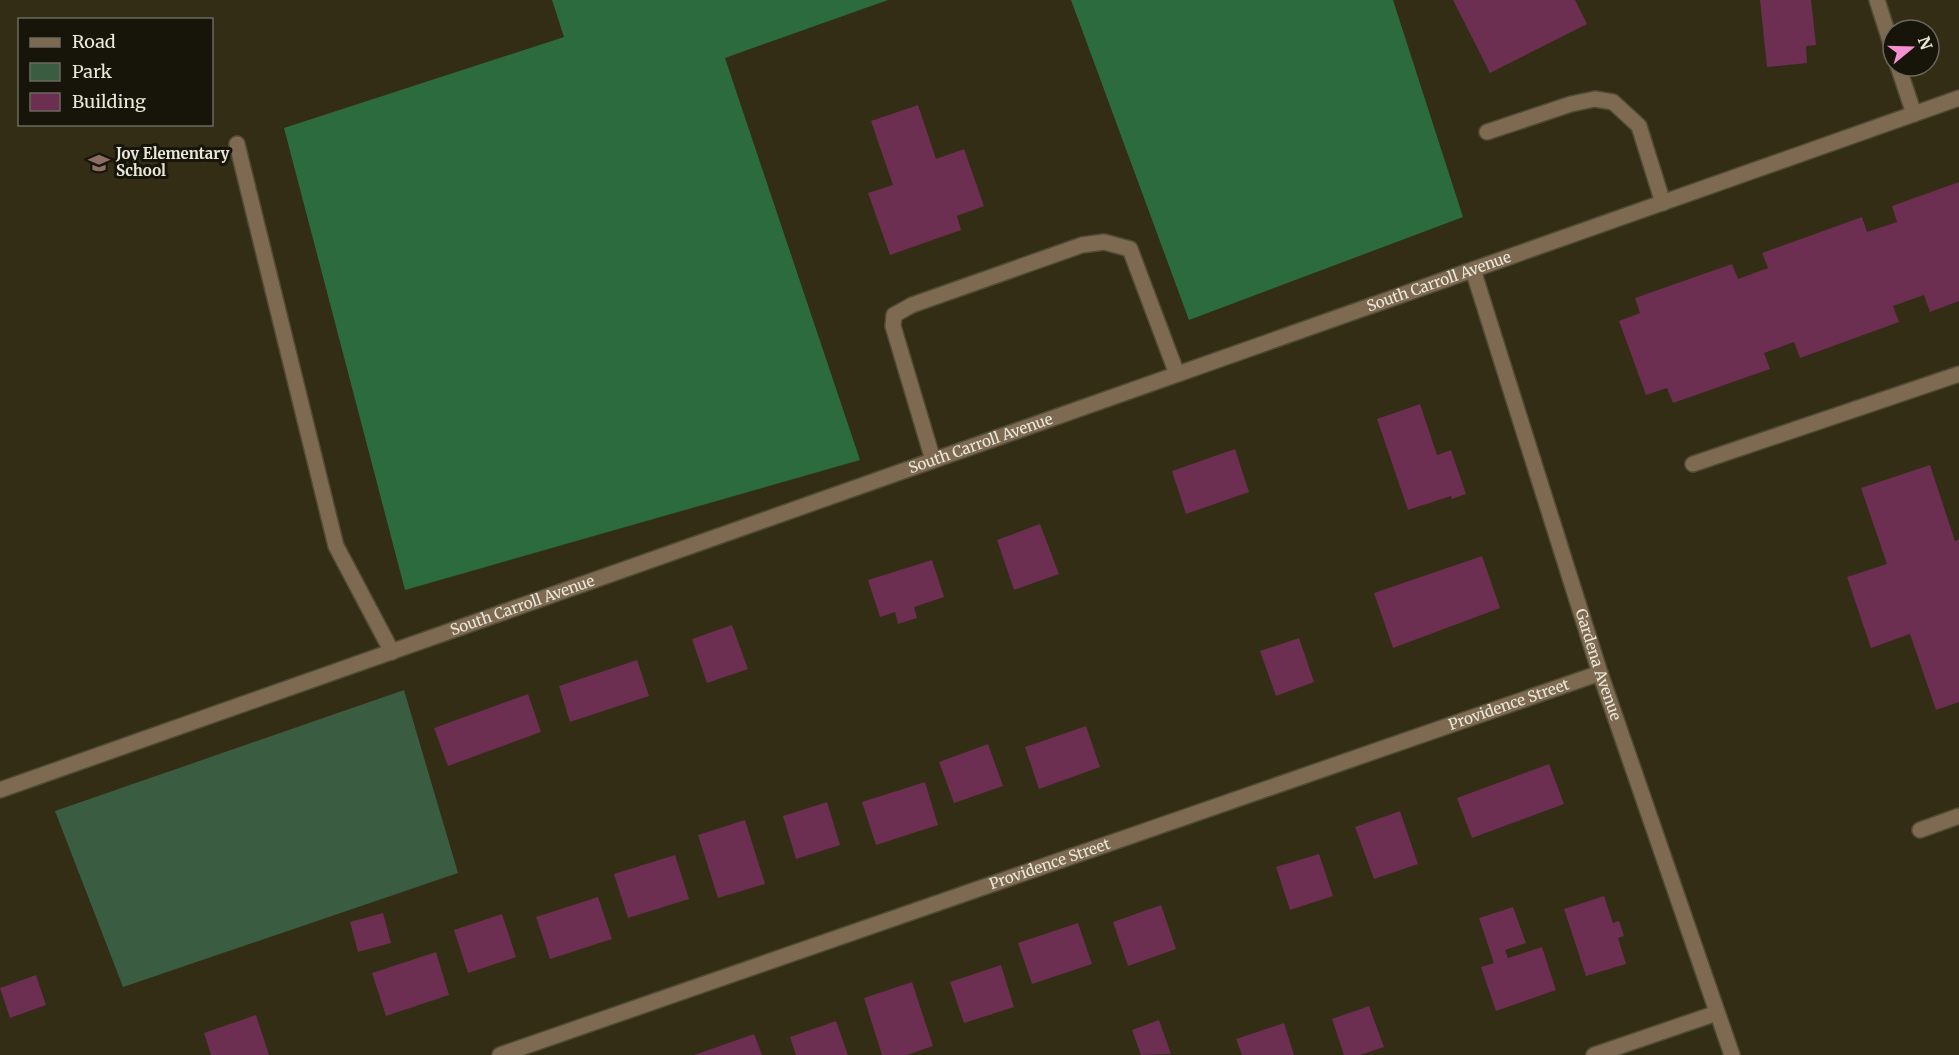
<svg xmlns="http://www.w3.org/2000/svg" width="1959" height="1055" viewBox="0 0 1959 1055" font-family="Merriweather,serif">
  <style>
    .green { fill: #3a5d42 }
    .forest { fill: #2c6b3d }
    .building { fill: #6c2e51 }
    .lines { fill: none; stroke-linecap: round; stroke-linejoin: round }
    .minor-casing { stroke: #4f4b34; stroke-width: 18 }
    .minor { stroke: #7e6951; stroke-width: 15 }
    .labels { text-anchor: middle; stroke-width: 6; stroke-linejoin: round; paint-order: stroke }
    .poi-label { font-size: 15px; font-weight: bold; fill: #eae8d9; stroke: #17150a; text-anchor: start }
    .street-label { font-size: 15px; fill: #eae8d9; stroke: #17150a }
  </style>
  <rect width="100%" height="100%" fill="#322d14"/>
  <!-- green -->
  <path class="green" d="M404,690L458,873L123,987L55,811Z"/>
  <!-- forest -->
  <path class="forest" d="M552,0H888L725,58L860,460L405,590L284,128L564,37Z
    M1071,0H1393L1463,217L1189,320Z"/>
  <!-- building -->
  <path class="building" d="M1453,0H1575L1587,24L1490,73Z
    M1760,0H1811L1816,45L1806,46L1807,63L1767,67Z
    M918,105L936,159L964,149L984,206L957,216L961,230L890,255L868,193L893,185L871,121Z
    M1959,182V301L1930,312L1924,295L1893,306L1899,322L1800,358L1794,342L1764,353L1770,369L1673,403L1667,388L1646,395L1619,321L1640,313L1635,298L1732,264L1738,279L1768,268L1762,253L1862,217L1867,232L1897,222L1892,206Z
    M1420,404L1437,455L1451,450L1466,494L1452,499L1451,496L1408,510L1377,419Z
    M1235,449L1249,492L1186,514L1172,471Z
    M1930,465L1955,541L1959,540V702L1936,710L1910,634L1871,648L1847,577L1887,564L1861,488Z
    M1040,524L1059,574L1014,590L997,540Z
    M1482,556L1500,608L1393,648L1374,593Z
    M932,560L944,597L914,607L917,618L898,624L895,612L880,617L868,580Z
    M732,625L748,669L707,683L692,639Z
    M1299,638L1314,682L1276,696L1260,651Z
    M637,660L649,696L570,722L559,686Z
    M528,694L541,732L448,766L434,728Z
    M1086,726L1100,767L1039,789L1025,747Z
    M988,744L1003,786L954,803L939,762Z
    M1549,764L1564,804L1472,838L1457,798Z
    M925,782L938,825L876,845L862,802Z
    M827,802L840,845L796,859L783,816Z
    M1400,811L1418,864L1374,879L1355,827Z
    M745,820L765,884L718,898L698,835Z
    M1319,854L1333,896L1290,910L1276,867Z
    M675,855L689,899L628,918L614,874Z
    M1604,896L1613,923L1619,921L1624,936L1618,938L1626,964L1586,976L1564,909Z
    M598,897L612,939L550,959L536,917Z
    M1161,905L1176,949L1128,966L1113,922Z
    M1513,907L1526,943L1505,950L1508,958L1542,947L1556,990L1496,1011L1481,967L1494,963L1479,918Z
    M383,913L391,943L358,952L350,922Z
    M502,914L516,957L468,973L454,930Z
    M1078,923L1092,964L1032,984L1018,943Z
    M436,952L449,995L386,1016L372,973Z
    M1001,965L1014,1007L964,1023L950,982Z
    M36,975L46,1005L10,1018L0,988Z
    M912,982L933,1046L907,1055H882L864,998Z
    M1369,1006L1384,1047L1360,1055H1344L1332,1019Z
    M256,1015L269,1055H211L204,1033Z
    M1159,1020L1171,1054L1141,1055L1132,1030Z
    M836,1021L848,1055H796L790,1037Z
    M1284,1023L1294,1055H1242L1236,1039Z
    M754,1034L762,1055H694Z"/>
  <g class="lines">
    <defs>
      <g id="minor">
        <path d="M1877,0L1893,50"/>
        <path d="M1898,66L1914,114"/>
        <path d="M1487,132L1571,104L1595,99L1613,102L1639,126L1663,203"/>
        <path d="M237,144L336,546L392,652"/>
        <path id="s1" d="M1473,270L1600,673L1732,1055"/>
        <path d="M933,460L893,326L894,315L912,305L1082,245L1104,242L1130,249L1177,374"/>
        <path d="M1693,464L1959,374"/>
        <path id="s2" d="M0,790L1959,98"/>
        <path d="M1920,830L1959,816"/>
        <path id="s3" d="M500,1055L1600,673"/>
        <path d="M1594,1055L1717,1013"/>
      </g>
    </defs>
    <!-- minor casing -->
    <use href="#minor" class="minor-casing"/>
    <!-- minor -->
    <use href="#minor" class="minor"/>
  </g>
  <!-- icons -->
  <defs>
    <symbol id="school-bare" viewBox="-9 -9 18 18"><path d="M0-5L7-2L0 1L-7-2ZM-4 1L0 2.5L4 1V4Q0 6-4 4Z" fill="#8d6e63" stroke="#17150a" stroke-width="2.5" paint-order="stroke"/></symbol>
  </defs>
  <g fill-rule="evenodd">
    <use href="#school-bare" x="84" y="148" width="30" height="30"/>
  </g>
  <g class="labels">
    <!-- poi labels -->
    <g class="poi-label">
      <text x="116" y="159">Joy Elementary<tspan x="116" dy="17">School</tspan></text>
    </g>
    <!-- street labels -->
    <g class="street-label">
      <text dy="5" stroke="none"><textPath href="#s2" startOffset="1526">South Carroll Avenue</textPath></text>
      <text dy="5" stroke="none"><textPath href="#s2" startOffset="1040">South Carroll Avenue</textPath></text>
      <text dy="5" stroke="none"><textPath href="#s2" startOffset="554">South Carroll Avenue</textPath></text>
      <text dy="5" stroke="none"><textPath href="#s1" startOffset="414">Gardena Avenue</textPath></text>
      <text dy="5" stroke="none"><textPath href="#s3" startOffset="1068">Providence Street</textPath></text>
      <text dy="5" stroke="none"><textPath href="#s3" startOffset="582">Providence Street</textPath></text>
    </g>
  </g>
  <!-- legend -->
  <rect x="18" y="18" width="195" height="108" fill="#17150a" stroke="#6b695d" stroke-width="1.5"/>
  <rect x="30" y="38" width="30" height="9" fill="#7e6951" stroke="#6b695d" stroke-width="1.5"/>
  <text x="72" y="48" font-size="18" fill="#eae8d9">Road</text>
  <rect x="30" y="63" width="30" height="18" fill="#3a5d42" stroke="#6b695d" stroke-width="1.5"/>
  <text x="72" y="78" font-size="18" fill="#eae8d9">Park</text>
  <rect x="30" y="93" width="30" height="18" fill="#6c2e51" stroke="#6b695d" stroke-width="1.5"/>
  <text x="72" y="108" font-size="18" fill="#eae8d9">Building</text>
  <!-- north arrow -->
  <g transform="translate(1911 48) rotate(71)"><circle r="28" fill="#17150a" stroke="#6b695d" stroke-width="1.5"/>
  <path d="M0-4.5L10 22L0 15L-10 22Z" fill="#f590d1"/>
  <text y="-9" font-size="16" font-weight="bold" text-anchor="middle" fill="#eae8d9">N</text>
  </g>
</svg>
